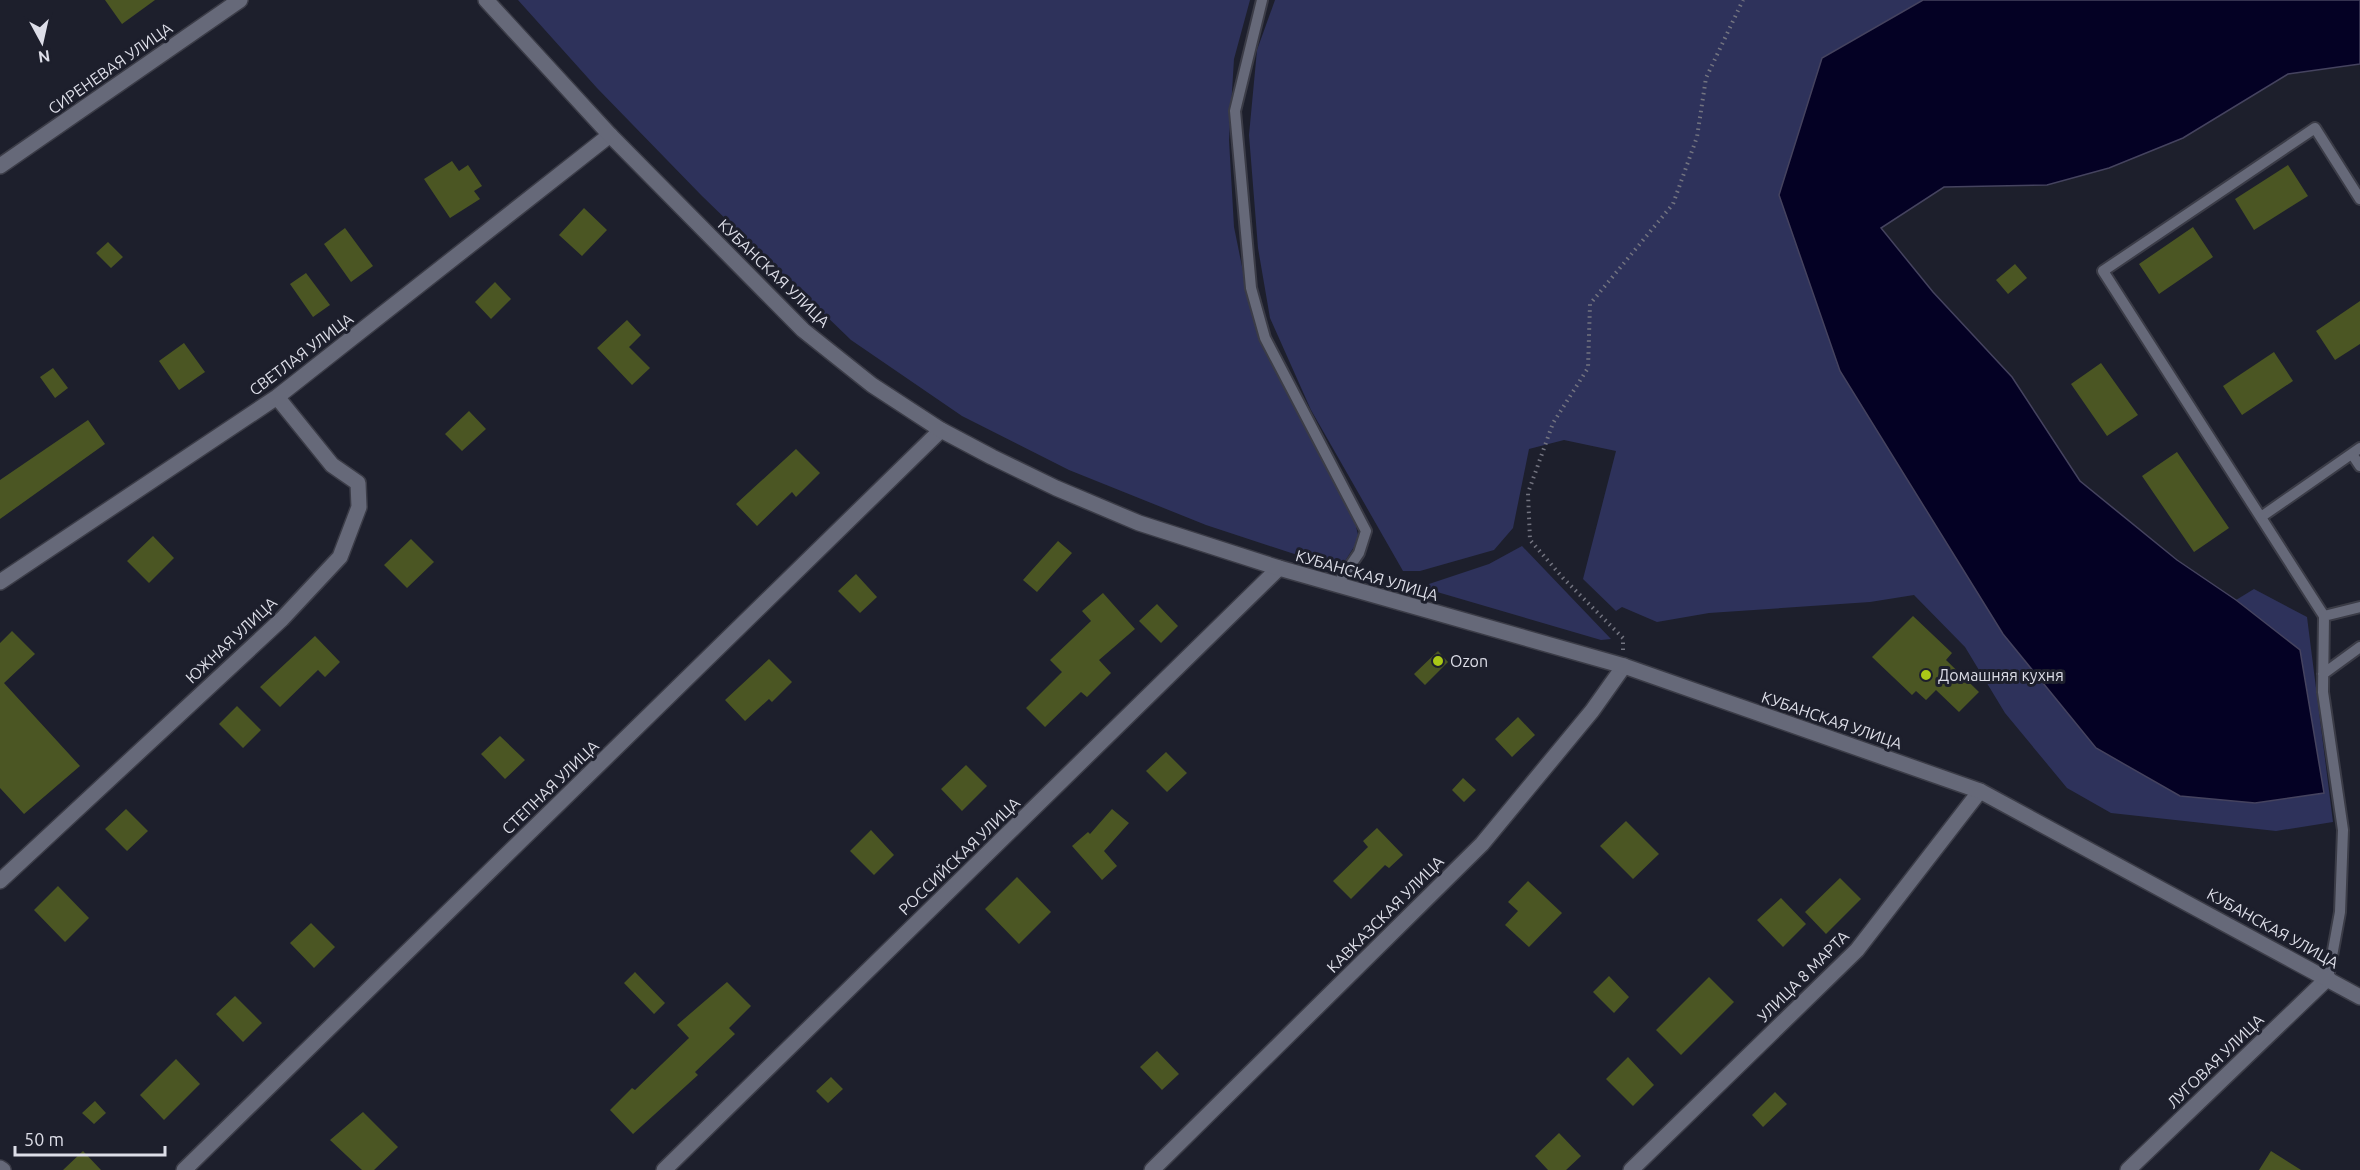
<svg xmlns="http://www.w3.org/2000/svg" width="2360" height="1170" viewBox="0 0 2360 1170" font-family="Ubuntu,sans-serif">
  <style>
    .green { fill: #2e325b }
    .water { fill: #040124; stroke: #45435f; stroke-width: 1.5 }
    .building { fill: #4b5623 }
    .lines { fill: none; stroke-linecap: round; stroke-linejoin: round }
    .service-casing { stroke: #3b3c47; stroke-width: 14 }
    .minor-casing { stroke: #3b3c47; stroke-width: 18 }
    .secondary-casing { stroke: #3b3c47; stroke-width: 18 }
    .path { stroke: #737480; stroke-width: 4; stroke-dasharray: 1.5 4.5; stroke-linecap: butt }
    .service { stroke: #666979; stroke-width: 10 }
    .minor { stroke: #666979; stroke-width: 15 }
    .secondary { stroke: #666979; stroke-width: 15 }
    .poi-dot { fill: #aac717; stroke: #1d1f2c; stroke-width: 2 }
    .labels { text-anchor: middle; stroke-width: 6; stroke-linejoin: round; paint-order: stroke }
    .street-label { font-size: 16px; fill: #dddee8; stroke: #1d1f2c }
    .poi-label { font-size: 16px; fill: #dddee8; stroke: #1d1f2c; text-anchor: start }
  </style>
  <rect width="100%" height="100%" fill="#1d1f2c"/>
  <!-- green -->
  <path class="green" d="M518,0H1250L1234,59L1229,140L1234,227L1248,296L1266,354L1355,522L1359,539L1340,569L1206,525L1069,470L962,416L851,340L702,196L597,88Z
    M1275,0H1923L1822,58L1840,371L2003,634L2096,748L2180,796L2255,803L2300,651L2236,600L2254,589L2307,617L2333,822L2276,831L2111,813L2067,788L2005,713L1965,647L1914,595L1870,602L1709,613L1657,622L1622,607L1616,611L1583,579L1616,451L1564,440L1529,449L1513,528L1494,550L1420,571H1403L1311,410L1270,318L1258,248L1249,135L1257,50Z
    M1522,546L1611,639L1601,640L1420,587L1489,564Z"/>
  <!-- water -->
  <path class="water" d="M1923,0H2360V64L2288,74L2183,138L2109,168L2047,185L1944,187L1881,228L1933,292L2012,377L2080,481L2177,560L2236,600L2300,650L2324,793L2255,803L2180,796L2096,748L2003,634L1840,371L1779,195L1822,58Z"/>
  <!-- building -->
  <path class="building" d="M105,0H155L122,24Z
    M452,161L459,171L468,165L482,186L474,191L480,199L450,218L424,179Z
    M2288,165L2308,196L2254,230L2235,199Z
    M584,208L607,230L582,256L559,235Z
    M2193,227L2213,257L2159,294L2139,264Z
    M345,228L373,266L351,282L324,244Z
    M108,242L123,257L111,268L96,253Z
    M2015,264L2027,278L2008,294L1996,280Z
    M306,273L330,305L313,317L290,284Z
    M495,282L511,299L491,319L475,302Z
    M2360,301V344L2335,360L2316,331Z
    M627,320L641,335L629,347L650,368L632,385L597,348Z
    M184,343L205,372L179,390L159,361Z
    M2274,352L2293,381L2242,415L2223,386Z
    M2101,363L2138,415L2107,436L2071,384Z
    M53,368L68,388L55,398L40,377Z
    M469,411L486,429L462,451L445,434Z
    M88,420L105,444L0,519V480Z
    M796,449L820,473L796,497L792,492L757,526L736,504Z
    M2177,452L2229,528L2194,552L2142,476Z
    M153,536L174,558L149,583L127,561Z
    M411,539L434,562L407,588L384,565Z
    M1058,541L1072,553L1037,592L1023,580Z
    M856,574L877,597L860,613L838,591Z
    M1103,593L1135,629L1099,660L1111,673L1087,697L1081,692L1045,727L1026,708L1062,672L1050,660L1091,621L1082,611Z
    M1157,604L1178,626L1161,643L1139,621Z
    M1913,616L1952,653L1946,660L1979,692L1959,712L1936,690L1926,700L1916,691L1912,695L1872,657Z
    M12,631L35,654L4,683L80,766L24,814L0,788V643Z
    M315,636L340,662L325,677L318,670L280,707L260,687Z
    M1438,651L1448,662L1425,685L1414,674Z
    M769,659L792,682L772,702L769,699L745,721L725,700Z
    M237,706L261,730L243,748L219,724Z
    M1518,717L1535,735L1512,757L1495,739Z
    M500,736L525,760L505,779L481,754Z
    M1166,752L1187,773L1167,792L1146,771Z
    M966,765L987,786L962,811L941,789Z
    M1463,778L1476,790L1464,802L1452,790Z
    M126,809L148,831L127,851L105,829Z
    M1112,809L1129,823L1104,851L1117,866L1102,880L1072,846L1088,832L1090,834Z
    M1626,821L1659,854L1633,879L1600,846Z
    M1377,828L1403,855L1389,868L1385,865L1351,899L1333,881L1368,847L1363,841Z
    M871,830L894,855L874,875L850,851Z
    M1017,877L1051,912L1019,944L985,909Z
    M1840,878L1861,899L1826,934L1805,912Z
    M1528,881L1562,913L1529,947L1505,925L1518,911L1508,902Z
    M58,886L89,918L65,942L34,910Z
    M1781,898L1806,924L1783,947L1757,920Z
    M311,923L335,947L314,968L290,943Z
    M635,972L665,1003L654,1014L624,983Z
    M1609,976L1629,997L1614,1013L1593,992Z
    M1709,977L1734,1002L1681,1055L1656,1030Z
    M727,982L751,1006L729,1028L735,1034L695,1072L698,1075L633,1134L610,1110L632,1088L635,1090L689,1038L677,1025Z
    M235,996L262,1023L243,1042L216,1014Z
    M1157,1051L1179,1074L1162,1090L1140,1067Z
    M1628,1057L1654,1085L1633,1106L1606,1079Z
    M176,1059L200,1084L164,1120L140,1095Z
    M831,1077L843,1089L828,1103L816,1091Z
    M1775,1092L1787,1104L1763,1127L1752,1115Z
    M95,1101L106,1113L94,1124L82,1113Z
    M363,1112L398,1147L374,1170H362L330,1140Z
    M1559,1133L1581,1156L1566,1170H1548L1535,1156Z
    M83,1151L101,1170H63Z
    M2271,1151L2301,1170H2259Z"/>
  <g class="lines">
    <defs>
      <path id="service" d="M1262,0L1235,111L1251,288L1265,338L1366,531L1359,553L1337,585
        M2352,454L2360,466
        M2261,517L2360,448
        M2324,616L2360,607
        M2323,674L2360,647
        M2328,978L2340,912L2343,830L2323,692L2324,616L2103,271L2315,128L2360,199"/>
      <path id="minor" d="M0,166L240,0
        M0,582L277,397L610,135
        M0,881L282,619L340,557L359,507L358,483L332,465L277,397
        M0,1168L3,1170
        M184,1170L941,430
        M664,1170L1279,568
        M1152,1170L1482,844L1592,711L1624,666
        M1631,1170L1857,950L1980,791
        M2128,1170L2328,978"/>
      <path id="secondary" d="M486,0L610,135L803,330L872,385L941,430L992,457L1056,488L1139,523L1279,568L1624,666L1980,791L2360,997"/>
    </defs>
    <!-- service casing -->
    <use href="#service" class="service-casing"/>
    <!-- minor casing -->
    <use href="#minor" class="minor-casing"/>
    <!-- secondary casing -->
    <use href="#secondary" class="secondary-casing"/>
    <!-- path -->
    <path class="path" d="M1623,650V638L1563,578L1530,540L1528,493L1553,423L1588,368L1590,304L1673,204L1697,137L1706,78L1743,0"/>
    <!-- service -->
    <use href="#service" class="service"/>
    <!-- minor -->
    <use href="#minor" class="minor"/>
    <!-- secondary -->
    <use href="#secondary" class="secondary"/>
  </g>
  <!-- markers -->
  <g class="poi-dot">
    <circle cx="1438" cy="661" r="6"/>
    <circle cx="1926" cy="675" r="6"/>
  </g>
  <g class="labels">
    <!-- street labels -->
    <g class="street-label">
      <text transform="translate(110 68) rotate(-35)" y="6">СИРЕНЕВАЯ УЛИЦА</text>
      <text transform="translate(774 273) rotate(44)" y="6">КУБАНСКАЯ УЛИЦА</text>
      <text transform="translate(301 354) rotate(-37)" y="6">СВЕТЛАЯ УЛИЦА</text>
      <text transform="translate(1367 575) rotate(16)" y="6">КУБАНСКАЯ УЛИЦА</text>
      <text transform="translate(231 640) rotate(-43)" y="6">ЮЖНАЯ УЛИЦА</text>
      <text transform="translate(1832 720) rotate(19)" y="6">КУБАНСКАЯ УЛИЦА</text>
      <text transform="translate(550 787) rotate(-44)" y="6">СТЕПНАЯ УЛИЦА</text>
      <text transform="translate(959 856) rotate(-44)" y="6">РОССИЙСКАЯ УЛИЦА</text>
      <text transform="translate(1385 914) rotate(-45)" y="6">КАВКАЗСКАЯ УЛИЦА</text>
      <text transform="translate(2273 928) rotate(29)" y="6">КУБАНСКАЯ УЛИЦА</text>
      <text transform="translate(1803 976) rotate(-45)" y="6">УЛИЦА 8 МАРТА</text>
      <text transform="translate(2215 1061) rotate(-44)" y="6">ЛУГОВАЯ УЛИЦА</text>
    </g>
    <!-- poi labels -->
    <g class="poi-label">
      <text x="1450" y="667">Ozon</text>
      <text x="1938" y="681">Домашняя кухня</text>
    </g>
  </g>
  <!-- north arrow -->
  <g transform="translate(42 42) rotate(172)" stroke="#1d1f2c" stroke-width="4.5" paint-order="stroke">
  <path d="M0-4.5L10 22L0 15L-10 22Z" fill="#dddee8"/>
  <text y="-9" font-size="16" font-weight="bold" text-anchor="middle" fill="#dddee8">N</text>
  </g>
  <!-- scale -->
  <path d="M15 1146v9h150v-9" fill="none" stroke="#dddee8" stroke-width="3"/>
  <text x="24" y="1146" font-size="18" fill="#dddee8" stroke="#1d1f2c" stroke-width="4.5" paint-order="stroke">50 m</text>
</svg>
